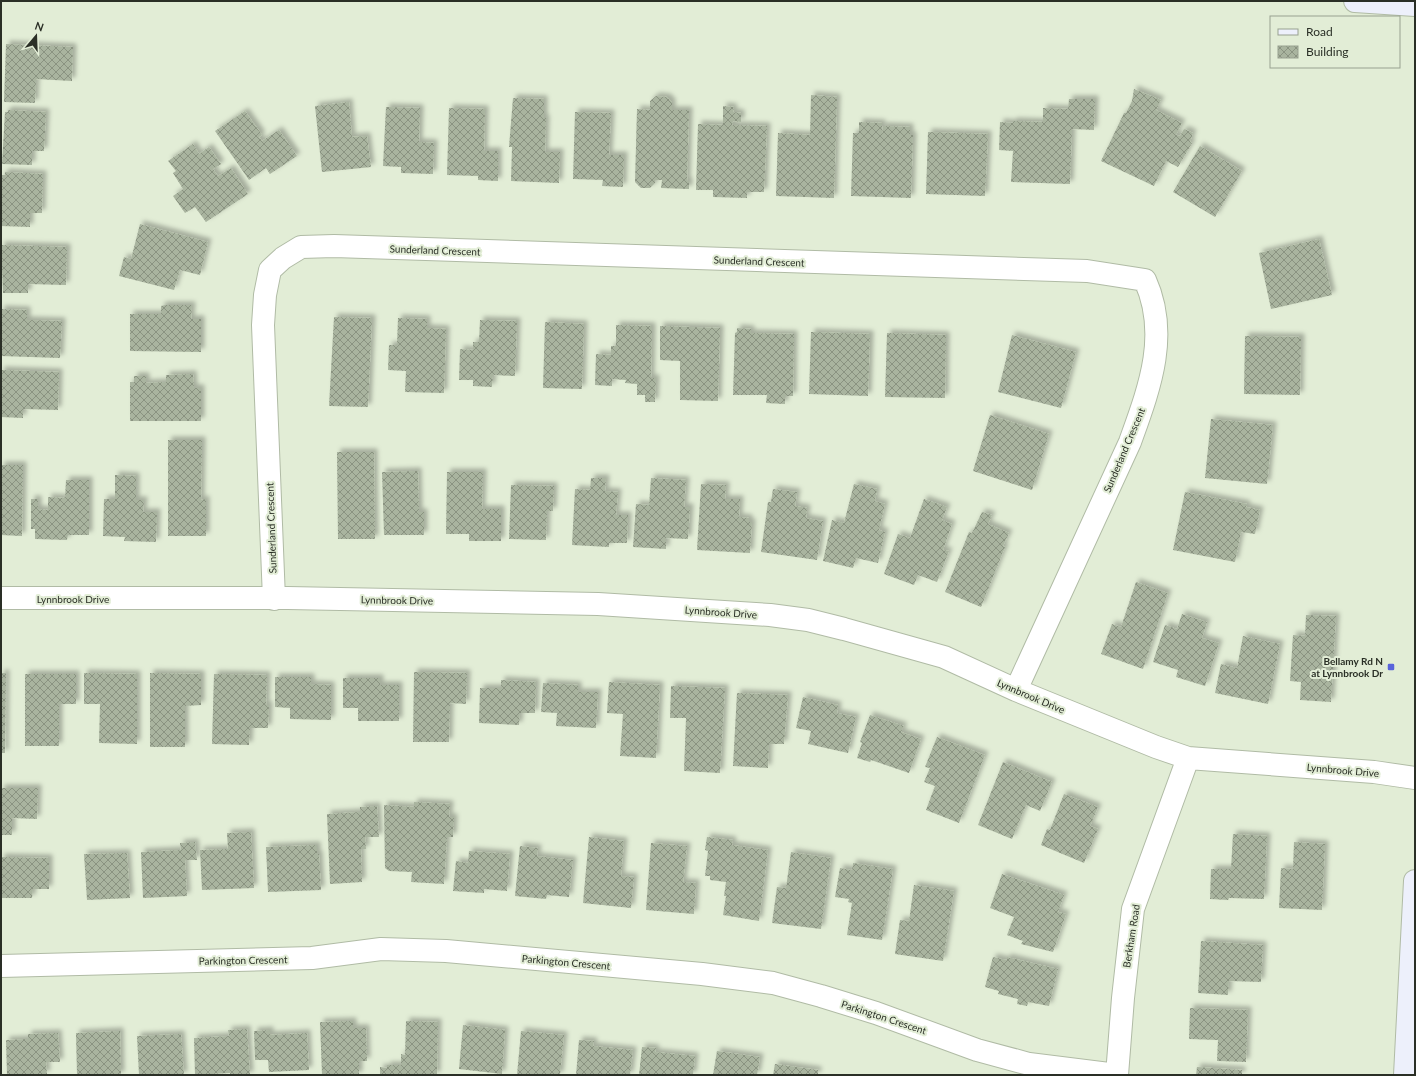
<svg xmlns="http://www.w3.org/2000/svg" width="1416" height="1076" viewBox="0 0 1416 1076" font-family="Lato,sans-serif">
  <style>
    .building { fill: url(#building-cross-hatch); filter: url(#shadow) }
    .lines { fill: none; stroke-linecap: round; stroke-linejoin: round }
    .street-casing { stroke: #b0bba5; stroke-width: 24 }
    .secondary-casing { stroke: #b0bba5; stroke-width: 24 }
    .street { stroke: #fff; stroke-width: 22 }
    .secondary { stroke: #edf0fb; stroke-width: 22 }
    .poi-dot { fill: #5964db; stroke: #e2edd6; stroke-width: 1.5 }
    .labels { text-anchor: middle; stroke-width: 4; stroke-linejoin: round; paint-order: stroke }
    .street-label { font-size: 10px; fill: #2a2f26; stroke: #e2edd6 }
    .poi-label { font-size: 10px; font-weight: bold; fill: #2a2f26; stroke: #e2edd6; text-anchor: end }
  </style>
  <defs>
    <pattern id="building-cross-hatch" width="8" height="8" patternUnits="userSpaceOnUse"><rect width="8" height="8" fill="#a9b49f"/><path d="M0 0l8 8M0 8l8-8" fill="none" stroke="#8a9381"/></pattern>
    <filter id="shadow"><feDropShadow dx="3.5" dy="-3.5" stdDeviation="2" flood-color="#0004"/></filter>
  </defs>
  <rect width="100%" height="100%" fill="#e2edd6"/>
  <!-- building -->
  <path class="building" d="M6,44L73,47L72,81L36,79L35,103L4,102Z
    M1134,89L1161,100L1156,110L1182,123L1176,135L1180,136L1184,129L1193,133L1190,142L1192,143L1178,167L1166,161L1154,186L1101,161L1124,113H1126L1132,101Z
    M811,95L837,97L834,198L776,196L778,133L810,135Z
    M656,96L667,97L672,102V110H689L687,181H689V189L661,188L662,180H655V183L650,188H641L635,182L637,109L650,110V101Z
    M513,98L544,99V118H546L545,152H560L559,183L511,181L512,147H509Z
    M1069,99H1095L1094,130L1072,129L1070,184L1011,182L1013,151L999,150L1000,122L1013,123V121L1043,122V108L1068,109Z
    M349,102L352,137L367,136L371,167L322,172L315,106Z
    M723,106L734,107L733,112L741,113V122L733,121L732,125L767,126L764,192H747V198L713,197V190H696L698,124L723,125Z
    M386,107L420,108L419,142L434,143L433,174L401,173V167L383,166Z
    M449,108L485,109L484,151H498V181L478,180V176L447,175Z
    M8,110L46,112L44,151H32V165L2,164L5,112H8Z
    M245,111L262,135L259,137L262,141L279,130L297,156L270,174L266,168L249,180L215,131Z
    M575,112L611,113L609,155H624L623,187L602,186L603,180L573,179Z
    M859,122L882,123V134L883,126L910,127V135H913L911,198L851,196L853,133H859Z
    M928,132L988,134L985,196L926,194Z
    M193,144L199,154L209,147L221,164L213,169L218,176L231,168L248,194L206,222L195,207L185,213L173,196L183,189L173,173L176,171L168,161Z
    M1200,146L1242,171L1215,217L1173,192Z
    M5,172L43,174L42,213H30V227L1,226L2,175H5Z
    M140,224L208,242L200,275L180,270L174,290L119,276L124,257L131,259Z
    M1319,239L1332,295L1271,309L1259,253Z
    M1,245L67,247L66,285L28,284V293H3Z
    M165,305H192L191,319H201V352L130,351V314H161V306Z
    M1,309L27,310V320L62,321L60,358L1,356Z
    M334,317L372,318L368,407L329,406Z
    M398,318L427,319V328L446,329L444,393L405,392L406,371L388,370L389,345H397Z
    M480,320L517,321L515,376L493,375L492,387L473,386V380H459L460,349L473,350V342H479Z
    M545,322L584,324L582,389L543,388Z
    M616,325L652,326L651,378H656L655,402H645V395H637V384L625,383L626,380L612,379V386L595,385L596,354L611,355V346H616Z
    M660,326L720,328L718,401L680,400V361L660,360Z
    M737,328L751,329V333L794,334L793,396H785V404L766,403L767,395H733L735,333L737,332Z
    M811,332L870,334L868,396L809,394Z
    M887,333L946,335L945,398L885,397Z
    M1012,335L1076,352L1061,408L998,392Z
    M1245,336L1301,337L1300,395L1244,394Z
    M1,370L59,372L58,410L23,409V418L1,417Z
    M193,374L194,388H201V421H130V382H134V376H146V383L166,382V375Z
    M990,415L1049,434L1032,490L973,471Z
    M1211,419L1273,425L1267,484L1205,478Z
    M168,440H202L201,500L206,499V536H168Z
    M337,452H374L375,539H338Z
    M1,465H23L22,536L1,535Z
    M418,471L419,512H424V535H384L382,472Z
    M447,472H483L482,509H501V541H469V534H446Z
    M115,475L136,476V500H144L143,512H157L156,542L124,541L125,537L103,536L104,499H115Z
    M591,478H606L605,491L618,492L616,515H628L627,543H609V547L572,545L575,489L590,490Z
    M651,478L686,480L684,507H690L688,539L666,538V549L633,547L636,504L649,505Z
    M66,480H89V535H68L67,540L35,539V529H31V499H38V509L48,510V497L65,498Z
    M701,484L726,485L725,499H740L739,517L749,518V522H752L750,553L697,550Z
    M854,484L877,489L875,501L885,504L879,530L885,532L878,563L856,558L853,568L823,561L832,520L844,523Z
    M511,485L554,486L553,511H547L546,540L509,539Z
    M773,489L797,492L795,506L807,508L806,518L823,521L817,560L761,552L768,502H771Z
    M1185,492L1247,504L1246,507L1260,510L1255,534L1241,532L1235,562L1173,550Z
    M924,499L947,507L942,520L952,524L943,550L949,551L937,582L918,575L914,585L884,574L898,534L910,538Z
    M982,512L992,515L988,524L1009,533L1003,546L1005,547L981,607L945,592L969,532L972,533Z
    M1136,582L1168,593L1143,669L1101,654L1112,624L1121,627Z
    M1182,614L1207,622L1202,638L1219,643L1205,686L1176,677L1178,670L1153,662L1165,625L1177,629Z
    M1306,615L1336,616L1331,702L1300,700L1301,682L1290,681L1293,635L1305,636Z
    M1243,636L1280,644L1268,704L1215,693L1221,664L1237,668Z
    M414,672L467,673L466,704L450,703L449,742H413Z
    M1,673H6L5,753H1Z
    M84,673L137,674V744L99,743L100,704H84Z
    M150,673L201,674V705L185,706V747H150Z
    M25,674H76V704H59V746H25Z
    M214,674L267,675L266,705H269L268,728H250L249,745L212,744Z
    M275,677H311V684L331,685V720L290,719V708L275,707Z
    M343,678H380V685H399V721H358V708H343Z
    M501,680L536,682L535,713H520L519,725L479,723L480,688H501Z
    M609,682L660,685L656,758L620,756L623,714L607,713Z
    M543,683L578,685V692H598L596,728L556,726L557,713L541,712Z
    M671,686L725,688L720,773L684,771L686,718H670Z
    M737,693L788,695L784,744H769L768,768L733,766Z
    M803,697L838,705L837,713L856,717L848,753L808,744L811,731L796,728Z
    M870,715L904,726L901,732L921,739L909,773L871,760L870,762L857,758L862,743L860,742Z
    M937,737L985,755L959,823L926,810L935,786L924,782L930,768L925,767Z
    M1003,762L1052,782L1040,811L1026,805L1012,839L978,825Z
    M1,788H38L37,819L12,818V835H1Z
    M1064,794L1098,807L1090,826L1098,829L1084,863L1041,845L1047,829L1050,830Z
    M414,802L450,804L449,817H454L453,837H447L444,884L411,882L412,872L389,871L385,868L384,805L414,807Z
    M377,806L379,837H365L366,849H361L362,882L330,884L327,814L360,812V807Z
    M251,832L254,888L202,890L200,850L228,849L227,833Z
    M1233,834L1267,836L1264,899L1229,898L1228,900L1210,899L1211,869H1231Z
    M589,837L624,841L621,876L634,877L631,908L583,903Z
    M707,837L733,840L732,845L768,850L759,921L723,915L726,896H724L726,882L710,880V876H705L708,851L705,850Z
    M195,842L197,860H185L187,896L143,898L141,852L181,850L180,843Z
    M1294,842L1325,844L1322,910L1279,908L1281,868L1293,869Z
    M651,843L687,846L683,882L696,883L694,914L646,910Z
    M317,845V854H319L321,890L268,892L266,847Z
    M520,846L538,848L537,856L573,860L569,897L547,895L546,899L515,896Z
    M469,851L510,854L507,891L484,889V893L453,891L456,861L468,863Z
    M791,852L831,858L821,929L772,923L777,887L786,888Z
    M127,853L130,898L87,900L84,854Z
    M1,857L49,858V889H33L32,898H1Z
    M853,863L893,869L882,940L847,935L852,903L848,902L849,899L835,897L840,868L852,870Z
    M1002,874L1064,895L1058,912L1066,914L1053,952L1021,944L1023,941L1007,935L1014,917L990,908Z
    M914,885L954,891L943,961L895,954L900,920L909,921Z
    M1201,941L1263,945L1261,982L1229,981L1228,995L1198,993Z
    M993,957L1007,960V957L1058,969L1049,1006L1028,1002L1027,1006L1017,1004L1018,999L998,994L999,991L985,987Z
    M1190,1008L1248,1010L1246,1062L1217,1061L1218,1040L1189,1039Z
    M353,1021V1028H366L367,1061H359V1075H322L320,1022Z
    M406,1021L438,1022L437,1075H380V1067L387,1068V1065H401V1054L405,1055Z
    M463,1025L505,1030L502,1074L459,1069Z
    M247,1029L250,1075H230V1073L195,1075L194,1038L229,1036L228,1030Z
    M270,1030V1035L307,1033L309,1070L269,1072L268,1060H255L254,1031Z
    M120,1031L121,1075H77L76,1033Z
    M521,1031L564,1035L560,1075H517Z
    M58,1033L60,1062H46L47,1074L7,1075L6,1040L28,1039V1034Z
    M181,1034L184,1075H139L137,1036Z
    M579,1040L594,1041L593,1046L633,1050L630,1075H576Z
    M642,1047L656,1048L655,1052L695,1056L693,1075H639Z
    M717,1051L760,1057L757,1075H713Z
    M775,1064L818,1070V1075H773Z
    M1197,1067L1242,1070V1075H1196Z"/>
  <g class="lines">
    <defs>
      <path id="street" d="M1,598H288L598,604L770,615L808,620L844,629L944,657L1016,690L1156,747L1188,758L1374,772L1415,778
        M274,599L263,325L265,295L270,270L283,258L301,247L334,246L1087,271L1145,280C1170,335 1149,389 1130,442L1016,690
        M1,966L312,958L381,949L446,951L702,974L773,983L821,996L876,1013L977,1050L1029,1064L1117,1075
        M1117,1075L1123,998L1133,909L1188,758"/>
      <path id="secondary" d="M1355,1L1415,5
        M1405,1075L1415,881"/>
    </defs>
    <!-- street casing -->
    <use href="#street" class="street-casing"/>
    <!-- secondary casing -->
    <use href="#secondary" class="secondary-casing"/>
    <!-- street -->
    <use href="#street" class="street"/>
    <!-- secondary -->
    <use href="#secondary" class="secondary"/>
  </g>
  <!-- markers -->
  <rect class="poi-dot" x="1387" y="663" width="8" height="8" rx="2"/>
  <g class="labels">
    <!-- street labels -->
    <g class="street-label">
      <text transform="translate(435 250) rotate(2)" y="4">Sunderland Crescent</text>
      <text transform="translate(759 261) rotate(2)" y="4">Sunderland Crescent</text>
      <text transform="translate(1124 450) rotate(-67)" y="4">Sunderland Crescent</text>
      <text transform="translate(271 528) rotate(-92)" y="4">Sunderland Crescent</text>
      <text x="73" y="603">Lynnbrook Drive</text>
      <text transform="translate(397 600) rotate(1)" y="4">Lynnbrook Drive</text>
      <text transform="translate(721 612) rotate(4)" y="4">Lynnbrook Drive</text>
      <text transform="translate(1031 696) rotate(23)" y="4">Lynnbrook Drive</text>
      <text transform="translate(1343 770) rotate(5)" y="4">Lynnbrook Drive</text>
      <text transform="translate(1131 936) rotate(-81)" y="4">Berkham Road</text>
      <text transform="translate(243 960) rotate(-1)" y="4">Parkington Crescent</text>
      <text transform="translate(566 962) rotate(5)" y="4">Parkington Crescent</text>
      <text transform="translate(884 1017) rotate(18)" y="4">Parkington Crescent</text>
    </g>
    <!-- poi labels -->
    <g class="poi-label">
      <text x="1383" y="665">Bellamy Rd N<tspan x="1383" dy="12">at Lynnbrook Dr</tspan></text>
    </g>
  </g>
  <!-- border -->
  <rect width="1416" height="1076" fill="none" stroke="#2a2f26" stroke-width="4"/>
  <!-- legend -->
  <rect x="1270" y="16" width="130" height="52" fill="#e2edd6" stroke="#98a190"/>
  <rect x="1278" y="29" width="20" height="6" fill="#edf0fb" stroke="#98a190"/>
  <text x="1306" y="36" font-size="12" fill="#2a2f26">Road</text>
  <rect x="1278" y="46" width="20" height="12" fill="url(#building-cross-hatch)" stroke="#98a190"/>
  <text x="1306" y="56" font-size="12" fill="#2a2f26">Building</text>
  <!-- north arrow -->
  <g transform="translate(36 36) rotate(19)" stroke="#e2edd6" stroke-width="3" paint-order="stroke">
  <path d="M0-3L7 15L0 10L-7 15Z" fill="#2a2f26"/>
  <text y="-6" font-size="11" font-weight="bold" text-anchor="middle" fill="#2a2f26">N</text>
  </g>
</svg>
